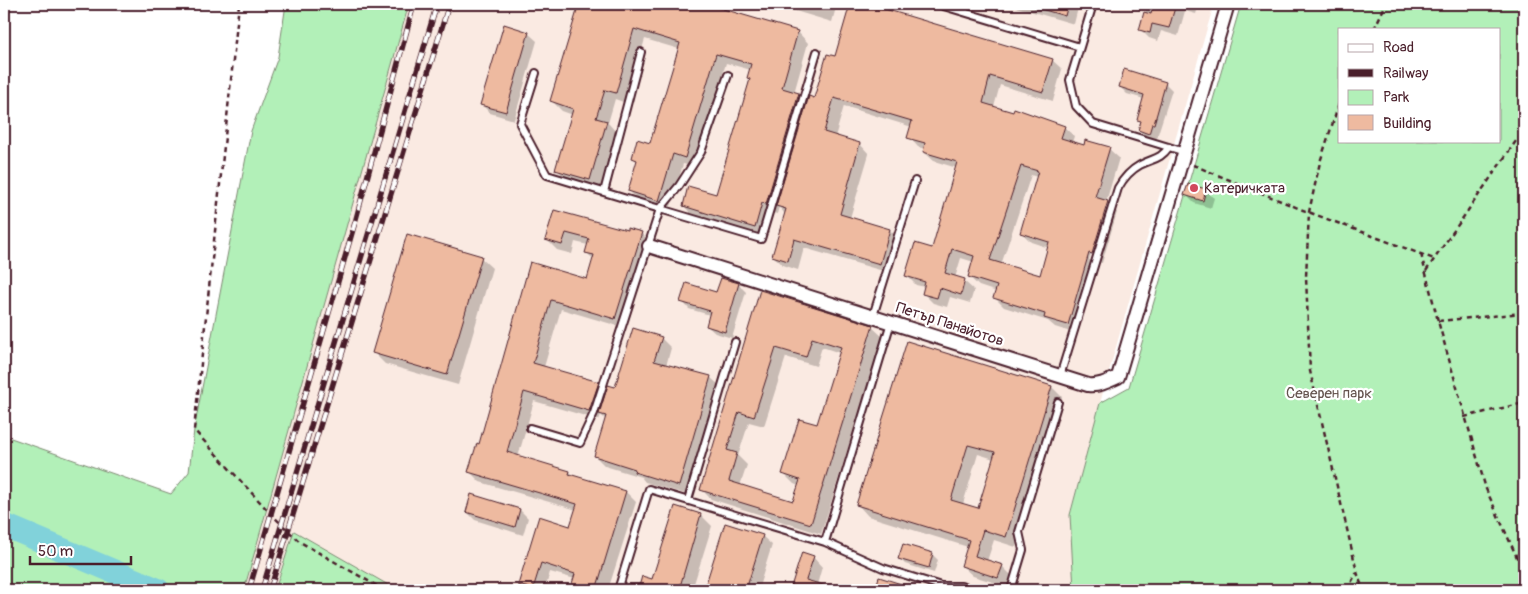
<svg xmlns="http://www.w3.org/2000/svg" width="1528" height="594" viewBox="0 0 1528 594" font-family="Pangolin,sans-serif">
  <style>
    .built { fill: #faeae2 }
    .green { fill: #b2f0b8; stroke: #7e8872; fill-rule: evenodd }
    .shadow { fill: #0003; fill-rule: evenodd }
    .lines { fill: none; stroke-linecap: round; stroke-linejoin: round }
    .river { stroke: #81d2da; stroke-width: 24 }
    .building { fill: #eebaa0; stroke: #4a1f2b; fill-rule: evenodd }
    .service-casing { stroke: #4a1f2b; stroke-width: 10 }
    .minor-casing { stroke: #4a1f2b; stroke-width: 16 }
    .path { stroke: #4a1f2b; stroke-width: 2.5; stroke-dasharray: 5 4; stroke-linecap: butt }
    .service { stroke: #fff; stroke-width: 6 }
    .minor { stroke: #fff; stroke-width: 12 }
    .rail-casing { stroke: #4a1f2b; stroke-width: 5.5 }
    .rail { stroke: #fff; stroke-width: 4; stroke-dasharray: 11; stroke-linecap: butt }
    .poi-dot { fill: #d1495b; stroke: #fff; stroke-width: 2 }
    .labels { text-anchor: middle; stroke-width: 4.5; stroke-linejoin: round; paint-order: stroke }
    .poi-label { font-size: 15px; fill: #4a1f2b; stroke: #fff; text-anchor: start }
    .street-label { font-size: 15px; fill: #4a1f2b; stroke: #fff }
    .park-label { font-size: 15px; fill: #64534e; stroke: #fff }
  </style>
  <rect width="100%" height="100%" fill="#fff"/>
  <filter id="ink" filterUnits="userSpaceOnUse"><feTurbulence type="fractalNoise" baseFrequency=".02" numOctaves="2"/><feDisplacementMap in="SourceGraphic" scale="10" xChannelSelector="R" yChannelSelector="G"/><feConvolveMatrix kernelMatrix="1 2 1 2 8 2 1 2 1" color-interpolation-filters="sRGB"/></filter>
  <g filter="url(#ink)">
    <!-- built -->
    <path class="built" d="M409,4H1214L1100,403L1070,514L1074,590H397L294,531L275,590H244Z"/>
    <!-- green -->
    <path class="green" d="M286,4H409L244,590H4V433L8,437L171,494L189,472L194,430L251,131L278,57Z
      M1241,4H1524V590H1074L1070,515L1100,403L1129,387ZM1339,29H1499V141H1339Z
      M294,531L397,590H275Z"/>
    <!-- shadow -->
    <path class="shadow" d="M580,4H702L798,32L808,43L794,93L799,94L808,104L815,99L836,58L852,4H863L1052,60L1062,69L1053,101L1000,85L994,107L1064,127L1074,136L1072,143L1084,147L1109,149L1119,158L1106,202L1117,212L1102,263L1098,262L1077,334L1055,327L1048,321L1004,307L995,298L997,292L979,286L969,277L974,262L961,258L955,278L964,281L974,290L970,303L950,297L947,307L933,303L923,293L925,287L916,285L906,275L933,250L957,168L934,161L924,152L925,149L918,147L909,137L912,127L844,106L835,137L860,144L869,154L850,218L890,230L899,240L890,273L804,248L798,270L783,265L773,256L785,214L779,207L777,214L773,213L765,238L694,217L684,206L717,196L751,80L748,77L751,70L726,63L696,167L683,164L670,210L640,201L629,191L638,162L633,158L651,145L679,49L645,39L626,103L615,99L608,123L617,133L601,190L567,180L557,169L573,115L562,111L552,101ZM1031,175L1037,177L1021,232L1031,242L1049,248L1040,276L1001,265ZM1105,207H1108L1092,261L1089,260Z
      M772,4H837L832,22Z
      M1006,4H1079L1074,24Z
      M1144,4H1199L1196,14L1185,11L1178,36L1161,31L1158,41L1149,38L1140,29L1147,7Z
      M528,33L537,41L514,120L490,113L482,105Z
      M1165,83L1172,90L1156,140L1146,137L1139,130L1142,122L1138,119L1144,99L1127,94L1120,87Z
      M1205,190L1214,198L1211,208L1194,203L1186,195Z
      M555,212L628,232L641,233L651,243L625,328L561,309L544,367L598,383L607,393L616,389L661,338L671,348L666,366L710,377L721,387L689,495L645,482L641,477L605,466L595,456L606,420L601,415L599,420L534,401L518,457L570,472L575,477L626,492L636,502L608,590H572L575,579L550,572L545,590H526L520,584L571,527L577,510L480,482L470,472L479,445L531,264L588,280L594,260L586,252L588,245L575,242L572,254L557,250L547,240Z
      M481,258L492,268L458,385L385,364L374,353Z
      M722,279L739,285L746,292L732,338L715,333L707,326L710,315L689,309L682,301L717,294Z
      M761,292L872,327L883,337L821,534L711,499L701,489ZM822,347L840,353L818,426L784,474L794,484L799,486L794,502L740,486L747,465L738,456L749,422L764,426L786,357L816,366Z
      M1052,387L1062,397L1016,547L994,540L987,561L1002,566L1012,576L1009,587L973,576L962,566L968,547L868,516L858,505ZM978,454L994,459L978,509L963,504Z
      M676,508L701,515L712,526L692,590H639L643,578L653,581Z
      M520,510L528,518L523,535L475,520L467,512Z
      M726,524L762,536L772,545L758,590H706Z
      M903,546L933,555L938,560L934,573L905,564L900,559Z
      M802,554L813,557L822,567L817,585L835,590H791Z"/>
    <g class="lines">
      <!-- river -->
      <path class="river" d="M4,525L158,590"/>
    </g>
    <!-- building -->
    <path class="building" d="M579,4H706L798,31L782,88L799,93L766,204L762,203L755,228L683,206L688,186L716,194L750,79L747,78L751,64L716,54L685,158L673,154L659,201L628,191L637,160L632,158L637,139L650,143L680,43L634,29L616,93L605,90L596,118L607,121L590,180L555,170L573,109L550,101Z
      M850,4H868L1053,59L1043,92L990,76L983,103L1013,112L1014,108L1065,126L1061,138L1084,145L1085,140L1110,147L1095,197L1108,201L1092,254L1089,253L1068,325L1044,318L1045,314L993,298L997,286L968,277L974,256L952,249L945,273L965,279L961,295L940,288L937,298L922,294L925,282L905,276L915,243L932,248L957,162L923,152L925,143L907,138L912,121L834,98L824,132L860,143L840,214L890,229L880,264L794,239L788,261L772,256L786,209L776,206L809,96L814,98L827,54L835,56ZM1021,166L1038,171L1020,233L1049,242L1040,275L990,260Z
      M1034,4H1068L1065,16L1034,7Z
      M1154,4H1176L1169,28L1152,24L1150,33L1139,30L1144,12L1151,14Z
      M504,24L529,32L506,112L480,105Z
      M1124,69L1166,82L1154,124H1152L1149,134L1138,130L1141,121L1137,120L1144,95L1119,87Z
      M1188,184L1206,189L1203,201L1184,195Z
      M554,210L627,230V228L642,232L615,319L551,300L533,363L599,382L589,411L524,392L507,452L570,471L569,474L626,491L596,590H570L575,574L541,563L533,589L518,585L539,516L570,526L577,504L468,472L477,443L479,444L530,262L587,279L594,255L585,253L589,239L566,233L562,245L545,240Z
      M407,234L482,256L447,375L372,353Z
      M721,278L739,283L725,332L706,326L710,311L680,302L686,283L716,292Z
      M760,290L873,325L811,524L700,490ZM812,338L841,347L817,424L799,419L782,474L800,480L793,501L729,481L737,453L727,450L739,412L754,417L776,348L806,357Z
      M633,328L662,337L654,361L711,376L679,486L634,472L635,469L594,456L606,416L599,414L608,385L615,387Z
      M907,341L1052,386L1006,537L983,530L975,556L1003,565L998,578L961,566L969,540L856,505ZM968,445L995,452L978,508L951,500Z
      M471,494L520,509L515,527L466,512Z
      M675,506L701,514L679,590H638L642,576L652,579Z
      M725,523L763,535L746,590H704Z
      M903,544L933,553L929,568L898,559Z
      M802,552L814,556L806,580L830,587L829,590H790Z
      M879,577L914,588V590H875Z"/>
    <g class="lines">
      <defs>
        <path id="service" d="M937,4L1080,47
          M1093,4L1070,80L1076,106L1093,124L1185,152
          M964,12L967,4
          M728,75L701,152L679,186L660,209L761,239L817,52
          M604,192L641,52
          M873,316L915,181
          M1060,376L1118,188C1123,179 1131,170 1140,165C1153,158 1160,160 1169,147
          M530,428L580,443L594,413L660,209L547,175L520,124L536,73
          M688,500L735,342
          M825,542L883,568L941,586L939,590
          M941,586H961L974,590
          M618,590L649,489L825,542L891,322
          M1011,590L1023,550L1019,532L1058,402"/>
        <path id="minor" d="M649,246L1088,385C1099,386 1107,382 1118,377L1228,4"/>
      </defs>
      <!-- service casing -->
      <use href="#service" class="service-casing"/>
      <!-- minor casing -->
      <use href="#minor" class="minor-casing"/>
      <!-- path -->
      <path class="path" d="M239,4L194,430L271,514L300,542L384,590
        M1374,29L1386,4
        M1339,104L1320,162L1309,212L1306,277L1310,371L1357,572L1363,590
        M1193,165L1303,210L1434,259
        M1421,254L1438,321L1486,489L1524,573
        M1426,271L1516,141L1524,134
        M1438,321L1524,313
        M1464,417L1524,403
        M1347,590L1357,572"/>
      <!-- service -->
      <use href="#service" class="service"/>
      <!-- minor -->
      <use href="#minor" class="minor"/>
      <defs>
        <path id="rail" d="M249,590L356,219L414,4
          M262,590L437,4
          M270,590L449,4"/>
      </defs>
      <!-- rail casing -->
      <use href="#rail" class="rail-casing"/>
      <!-- rail -->
      <use href="#rail" class="rail"/>
    </g>
  </g>
  <!-- markers -->
  <circle class="poi-dot" cx="1194" cy="188" r="5"/>
  <g class="labels">
    <!-- poi labels -->
    <g class="poi-label">
      <text x="1204" y="193">Катеричката</text>
    </g>
    <!-- street labels -->
    <g class="street-label">
      <text transform="translate(950 324) rotate(18)" y="5">Петър Панайотов</text>
    </g>
    <!-- park labels -->
    <g class="park-label">
      <text x="1329" y="398">Северен парк</text>
    </g>
  </g>
  <!-- margin -->
  <rect width="1528" height="594" fill="none" stroke="#fff" stroke-width="20"/>
  <rect x="10" y="10" width="1508" height="574" fill="none" stroke="#4a1f2b" stroke-width="2" filter="url(#ink)"/>
  <!-- legend -->
  <rect x="1338" y="28" width="162" height="115" fill="#ffffff" stroke="#b7a5aa"/>
  <rect x="1348" y="44" width="25" height="8" fill="#ffffff" stroke="#b7a5aa"/>
  <text x="1383" y="52" font-size="15" fill="#4a1f2b">Road</text>
  <rect x="1348" y="69" width="25" height="8" fill="#4a1f2b" stroke="#b7a5aa"/>
  <text x="1383" y="78" font-size="15" fill="#4a1f2b">Railway</text>
  <rect x="1348" y="90" width="25" height="15" fill="#b2f0b8" stroke="#b7a5aa"/>
  <text x="1383" y="102" font-size="15" fill="#4a1f2b">Park</text>
  <rect x="1348" y="115" width="25" height="15" fill="#eebaa0" stroke="#b7a5aa"/>
  <text x="1383" y="128" font-size="15" fill="#4a1f2b">Building</text>
  <!-- scale -->
  <path d="M30 556v8h101v-8" fill="none" stroke="#4a1f2b" stroke-width="2.5"/>
  <text x="38" y="556" font-size="15" fill="#4a1f2b" stroke="#ffffff" stroke-width="4" paint-order="stroke">50 m</text>
</svg>
